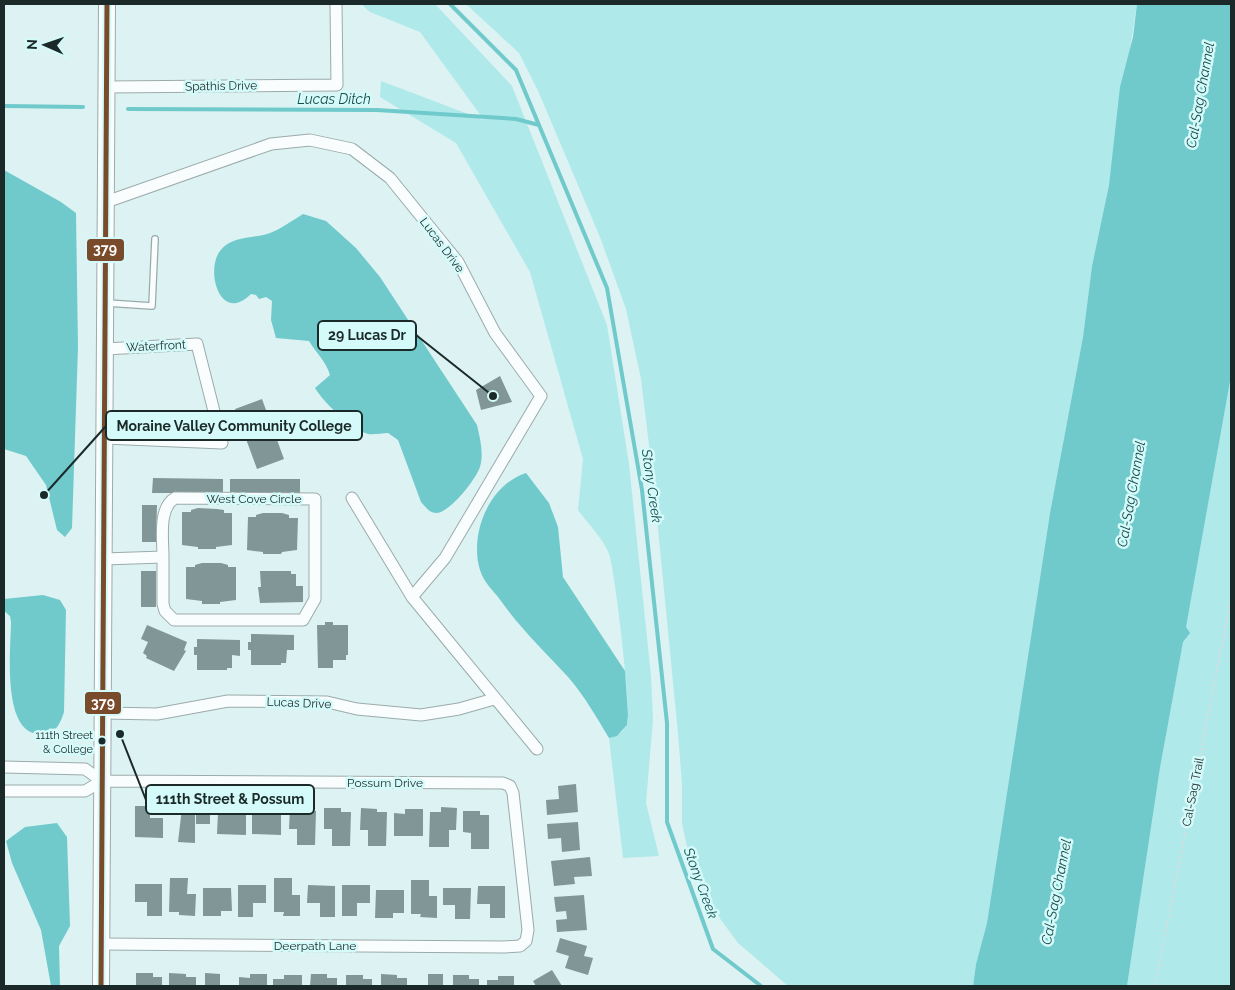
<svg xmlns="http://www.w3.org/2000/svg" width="1235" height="990" viewBox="0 0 1235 990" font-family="Raleway,sans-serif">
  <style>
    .green { fill: #b0e9ea }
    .water { fill: #70cacc }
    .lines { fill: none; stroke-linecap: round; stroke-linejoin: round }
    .stream { stroke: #70cacc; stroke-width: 4 }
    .building { fill: #819797 }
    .service-casing { stroke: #9babab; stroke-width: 8 }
    .minor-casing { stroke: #9babab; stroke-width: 13 }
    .secondary-casing { stroke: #9babab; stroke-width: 18 }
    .path { stroke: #d7dddd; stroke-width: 2; stroke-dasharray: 2.5 2.5; stroke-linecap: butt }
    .service { stroke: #fafdfd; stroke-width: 5.5 }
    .minor { stroke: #fafdfd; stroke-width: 11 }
    .secondary { stroke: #fafdfd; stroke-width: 16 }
    .bus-1-casing { stroke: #d5fafa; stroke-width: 9 }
    .bus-1 { stroke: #7a4b2a; stroke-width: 5 }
    .bus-dot { fill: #1b2929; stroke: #d5fafa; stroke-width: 2 }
    .labels { text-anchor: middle; stroke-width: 5; stroke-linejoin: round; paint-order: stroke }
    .bus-label { font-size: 11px; fill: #1b2929; stroke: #d5fafa; text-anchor: end }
    .street-label { font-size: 12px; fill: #1b2929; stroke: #d5fafa }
    .water-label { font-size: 14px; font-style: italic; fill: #184c4d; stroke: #d5fafa }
    .leader { fill: none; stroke: #1b2929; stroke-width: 2 }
    .callout-dot { fill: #1b2929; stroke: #d5fafa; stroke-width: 2 }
    .callout { fill: #d5fafa; stroke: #1b2929; stroke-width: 2 }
    .callout-label { font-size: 14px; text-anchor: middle; font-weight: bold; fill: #1b2929 }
    .line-badge { stroke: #d5fafa; stroke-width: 2 }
    .badge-label { font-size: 14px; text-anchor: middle; font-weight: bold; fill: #fff }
  </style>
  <rect width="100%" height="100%" fill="#ddf2f2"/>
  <!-- green -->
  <path class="green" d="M361,4H435L512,86L607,325L629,464L651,676L653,719L646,803L659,856L623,858L609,738C617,736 623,732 627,725C632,713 615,571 609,554C605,541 586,521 578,510L583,459L530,272L456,143L380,97L381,81L484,120L420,32L370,12Z
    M466,4H1137L1109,185L1092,266L1083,337L1050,513L987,923L976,964L973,986H788L738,943L721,920L691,864L682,824V784L678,733L653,478L641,379L626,309L600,237L561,145L539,93L519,53Z
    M1231,376V986H1127L1160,768Z"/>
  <!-- water -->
  <path class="water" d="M1137,4H1231V376L1186,627L1190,633L1183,642L1160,768L1127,986H973L976,964L987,923L1050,513L1083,337L1092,266L1109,185L1120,87L1133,37Z
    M4,170L61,202L76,213L78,347L72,528L65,537L57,530L46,485L26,456L4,449Z
    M303,214L326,221L356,248L380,277L477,425C480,439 484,452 480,467C476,479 450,513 436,513C429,513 425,506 421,502L398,440L388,433C382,433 374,435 368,434C351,429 324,403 315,388L330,375C326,361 316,353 309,341L276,338L271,320L272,301L266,297L259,299L256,295L251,294C220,325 205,270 220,251C232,235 254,239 270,233C281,229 293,220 303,214Z
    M526,473L549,503L558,527L563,577L625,671L628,715L627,725L617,736L609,738C597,718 585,697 569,678C546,653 521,629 501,601C494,591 484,583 480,570C469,534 489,485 526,473Z
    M43,595L60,600L66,610L64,712C61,722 56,733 45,734C0,741 11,648 11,622L10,616L4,611V599Z
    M57,823L67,837L70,926L59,946L60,986H51L41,930L12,863L6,841L25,827Z"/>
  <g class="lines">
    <!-- stream -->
    <path class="stream" d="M450,4L516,70L607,288L642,490L667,723V822L713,949L761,986
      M4,106L83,107
      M128,109L377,110L516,119L539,125"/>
  </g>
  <!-- building -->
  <path class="building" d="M500,376L512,402L481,410L476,390Z
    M262,399L284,459L257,469L235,409Z
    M153,478L223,479V493H152Z
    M230,479H300V494L230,493Z
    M142,505H157L156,542H142Z
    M198,508L217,509L224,510V513H232V545L216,547V549H198V547L182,545V512H191V510Z
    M263,513H282L289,515V518H298L297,550L282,552L281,554H263V552L247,550L248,517H256V515Z
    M202,563H221L228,565V567H236V600L220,602V604H202V601L186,599V567H195V565Z
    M141,571H156V607H141Z
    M260,571H291V574H296V586H303V602L260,603L258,587H261Z
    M325,622H333V625H348V655H346V660H333V668H318L317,625H325Z
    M147,625L187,642L184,650L186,651L174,671L146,658L147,656L143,653L148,642L141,639Z
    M251,634L294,635V650H287L286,663H281V665H251V650H248V642H251Z
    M197,639L240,640V656L232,655V668H227V670H197V655H194V647H197Z
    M576,784L578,812L547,815L546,800L559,799L558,786Z
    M135,806H150V818H163V838L135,837Z
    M290,807L306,808V811H316L315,845H297V829H289Z
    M441,807L457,808L456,830H449V847H429L430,812H441Z
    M182,808H195V843L178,842Z
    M324,808H341V812H351L350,846H332V829H324Z
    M361,808L377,809V812H387L386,846H368V830H360Z
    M196,809H210V824H196Z
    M229,809H246V835L217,834L218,812H229Z
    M263,809H281V835L252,834V812H264Z
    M405,809H423V836H394V813L405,814Z
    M463,811H480V815H489V849H471V833L463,832Z
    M578,822L580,850L562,852L561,838L548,839L547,824Z
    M590,857L592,876L574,877L575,884L554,886L551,861Z
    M170,878H188L187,894H196L195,916L179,915V912H169Z
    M274,878H292V895H300V916H283L284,912H274Z
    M411,880H429V896H437V918L420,917L421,914H411Z
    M135,884H162V916H147V902H135Z
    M238,885H266V903H253V917H238Z
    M308,885L335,886V917H320V903H307Z
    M342,885H370V903H357V916H342Z
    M478,886H505V918H490V904H477Z
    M203,888H231L232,911H221V916H203Z
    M443,888H471L470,919H455V905H443Z
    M376,890H404V913H393V918H375Z
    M584,895L587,930L557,932L556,920L567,919L566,911L556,912L554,897Z
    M560,938L587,946L584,956L593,958L588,975L565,968L569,956L556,952Z
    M552,970L562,986H536L533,981Z
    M136,973H153V977H162V986H136Z
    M169,973L186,974V977H196V986H169Z
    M205,973L220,974V986H205Z
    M250,974H267V986H239V977L250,978Z
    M311,974H327V978H337V986H310Z
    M381,974L397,975V978H407V986H381Z
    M428,974H443V986H428Z
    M284,975H302V986H273V979H284Z
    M346,975H363V979H372V986H346Z
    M453,975H469V979H479V986H453Z
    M498,976H514V986H487V980H498Z"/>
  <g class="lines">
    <defs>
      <path id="service" d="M107,303L152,306L155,239"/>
      <path id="minor" d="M106,87L337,85L336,4
        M106,202L271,144L310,140L352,149L390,178L458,262L495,333L541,396L445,558L412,597
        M104,438L222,443L197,344L105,349
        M352,498L412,597L537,749
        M104,559L163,557V604L165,611L174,620H303L315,599V499L175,498C158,508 163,539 163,557
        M103,713L157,714L228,701L327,702L357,709L421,715L459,709L494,699
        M4,767L85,769L102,781
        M4,791H85L102,781
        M102,944L504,947L520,946L526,941L528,930L513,793L510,786L503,783L102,781"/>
      <path id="secondary" d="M101,986L107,4"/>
    </defs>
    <!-- service casing -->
    <use href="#service" class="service-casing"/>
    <!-- minor casing -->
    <use href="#minor" class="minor-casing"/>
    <!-- secondary casing -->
    <use href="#secondary" class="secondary-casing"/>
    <!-- path -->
    <path class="path" d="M1155,986L1231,598"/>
    <!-- service -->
    <use href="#service" class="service"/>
    <!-- minor -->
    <use href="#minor" class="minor"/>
    <!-- secondary -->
    <use href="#secondary" class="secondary"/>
    <defs>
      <path id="bus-1" d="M101,986L107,4"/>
    </defs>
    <!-- bus-1 casing -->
    <use href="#bus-1" class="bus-1-casing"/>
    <!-- bus-1 -->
    <use href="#bus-1" class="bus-1"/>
  </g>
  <!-- markers -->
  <circle class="bus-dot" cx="102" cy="741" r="4.5"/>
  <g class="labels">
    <!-- bus labels -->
    <g class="bus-label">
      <text x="93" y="739">111th Street<tspan x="93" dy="14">&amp; College</tspan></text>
    </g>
    <!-- street labels -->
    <g class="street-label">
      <text transform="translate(221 86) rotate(-1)" y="4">Spathis Drive</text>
      <text transform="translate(442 245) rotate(53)" y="4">Lucas Drive</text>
      <text transform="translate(156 346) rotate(-3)" y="4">Waterfront</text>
      <text x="254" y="503">West Cove Circle</text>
      <text transform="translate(299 703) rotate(2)" y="4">Lucas Drive</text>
      <text x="385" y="787">Possum Drive</text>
      <text transform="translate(1193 792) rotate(-79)" y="4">Cal-Sag Trail</text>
      <text x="315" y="950">Deerpath Lane</text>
    </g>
    <!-- water labels -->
    <g class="water-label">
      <text transform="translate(1200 95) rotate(-80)" y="5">Cal-Sag Channel</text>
      <text x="334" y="104">Lucas Ditch</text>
      <text transform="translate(652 486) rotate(82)" y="5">Stony Creek</text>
      <text transform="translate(1131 494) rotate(-80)" y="5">Cal-Sag Channel</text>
      <text transform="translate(701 883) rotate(70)" y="5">Stony Creek</text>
      <text transform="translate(1056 892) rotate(-79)" y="5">Cal-Sag Channel</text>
    </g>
  </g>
  <!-- callouts -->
  <path class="leader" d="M493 396L416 335M44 495L106 426M120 734L146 800"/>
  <g class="callout-dot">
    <circle cx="493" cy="396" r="5"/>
    <circle cx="44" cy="495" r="5"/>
    <circle cx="120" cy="734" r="5"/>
  </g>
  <g class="callout">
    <rect x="318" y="321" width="98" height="29" rx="5"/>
    <rect x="106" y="411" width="256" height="29" rx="5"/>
    <rect x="146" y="785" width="168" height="29" rx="5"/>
  </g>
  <g class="callout-label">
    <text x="367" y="340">29 Lucas Dr</text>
    <text x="234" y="431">Moraine Valley Community College</text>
    <text x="230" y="804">111th Street &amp; Possum</text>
  </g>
  <g class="line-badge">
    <rect x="86" y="238" width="39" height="24" rx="5" fill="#7a4b2a"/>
    <rect x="84" y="691" width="38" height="24" rx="5" fill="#7a4b2a"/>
  </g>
  <g class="badge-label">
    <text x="105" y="254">379</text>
    <text x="103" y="708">379</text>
  </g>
  <!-- border -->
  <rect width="1235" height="990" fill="none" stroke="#1b2929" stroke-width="10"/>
  <!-- north arrow -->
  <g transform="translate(45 45) rotate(272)" stroke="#d5fafa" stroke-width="4" paint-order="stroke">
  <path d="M0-4L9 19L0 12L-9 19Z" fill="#1b2929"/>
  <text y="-8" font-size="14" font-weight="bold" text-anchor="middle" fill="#1b2929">N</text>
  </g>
</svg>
